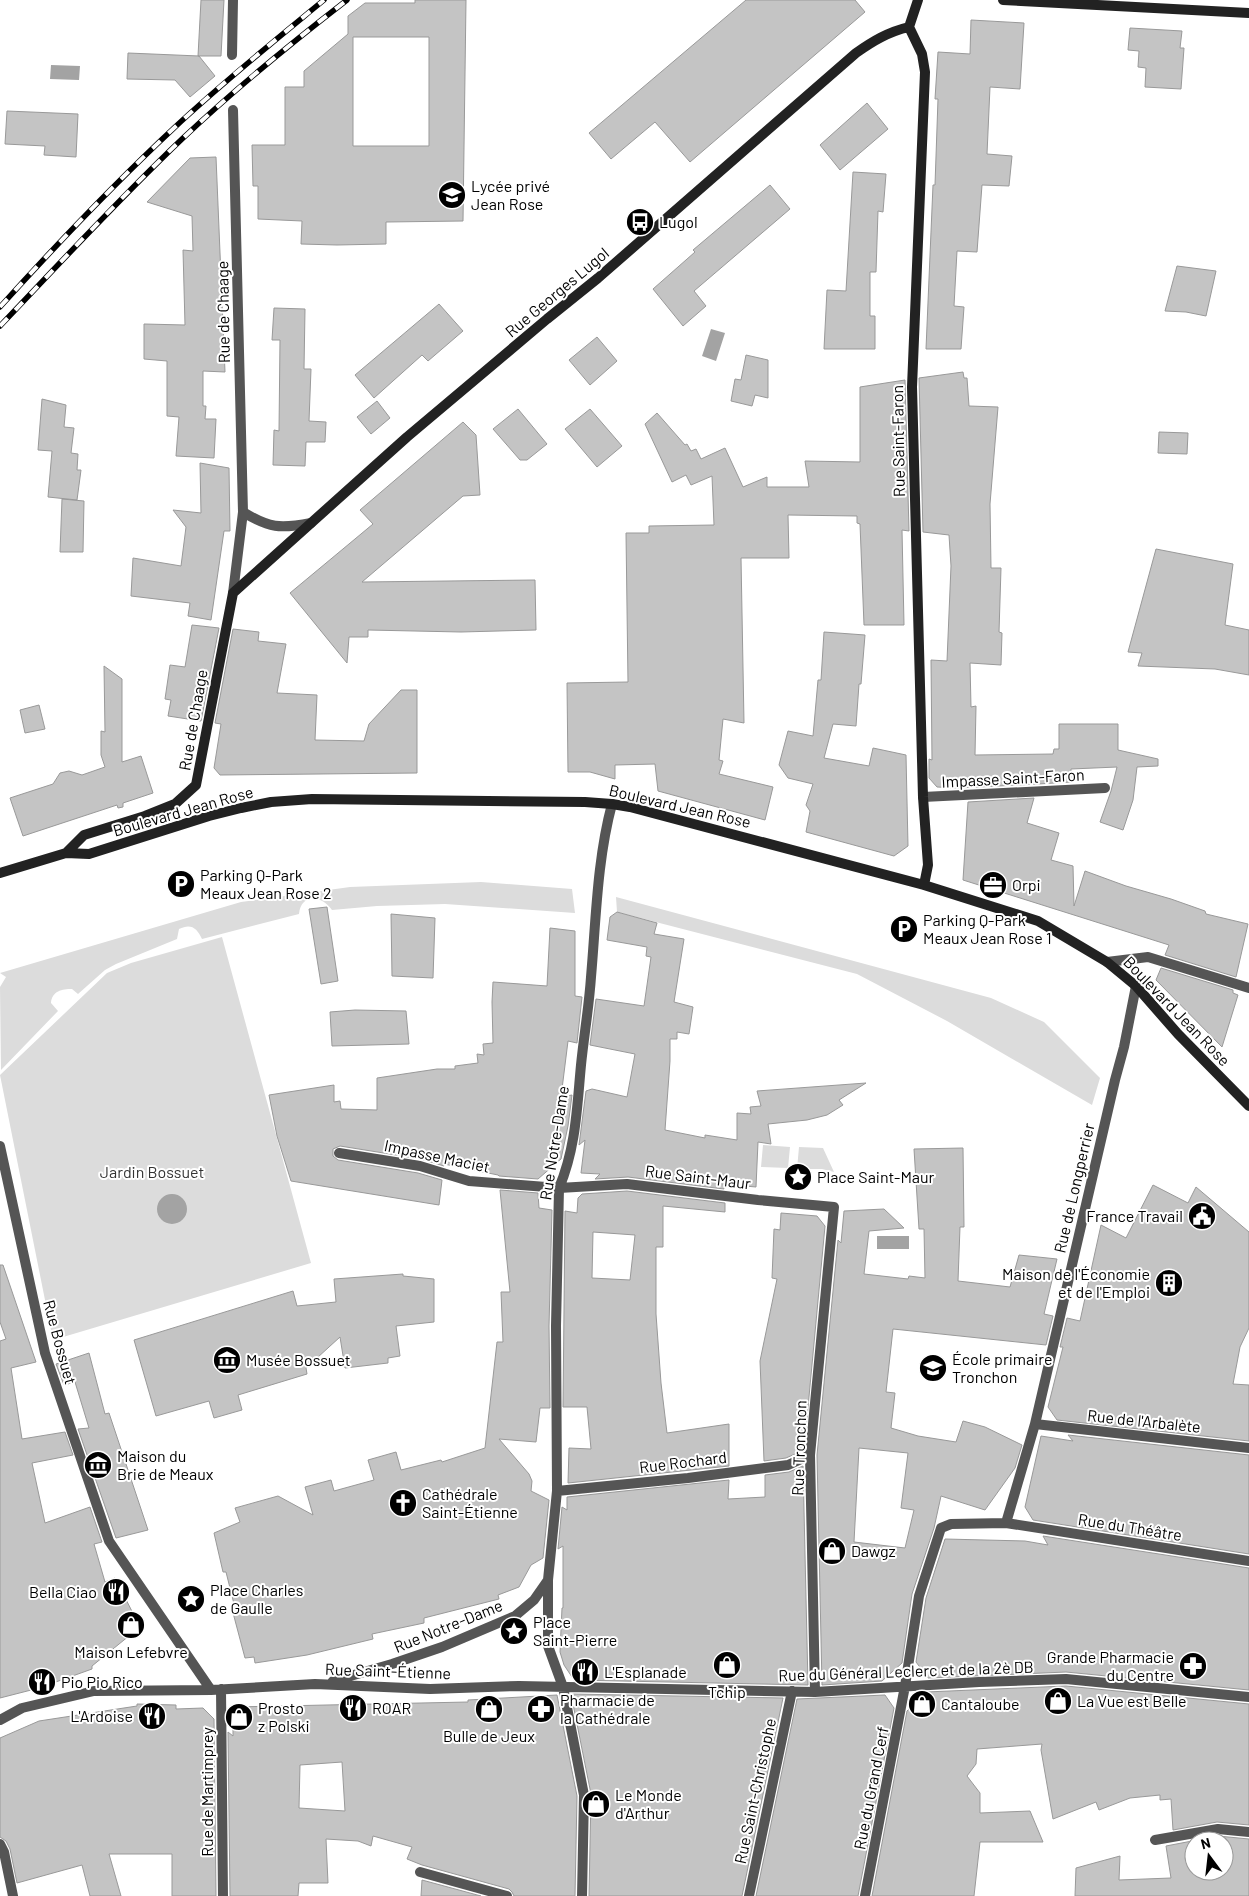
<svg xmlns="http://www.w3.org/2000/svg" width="1249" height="1896" viewBox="0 0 1249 1896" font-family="Barlow,sans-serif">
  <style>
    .green { fill: #dcdcdc }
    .water { fill: #a3a3a3 }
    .building { fill: #c4c4c4; stroke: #999; fill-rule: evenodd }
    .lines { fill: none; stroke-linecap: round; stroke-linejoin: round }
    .street { stroke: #555; stroke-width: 10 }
    .secondary { stroke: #222; stroke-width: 10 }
    .rail-casing { stroke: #000; stroke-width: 5.5 }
    .rail { stroke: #fff; stroke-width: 4; stroke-dasharray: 11; stroke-linecap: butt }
    .labels { text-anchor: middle; stroke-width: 4; stroke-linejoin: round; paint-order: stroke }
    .poi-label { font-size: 16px; fill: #000; stroke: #fff; text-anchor: start }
    .street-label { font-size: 16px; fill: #000; stroke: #fff }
    .park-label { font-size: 16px; fill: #333; stroke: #fff }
  </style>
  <rect width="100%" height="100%" fill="#fff"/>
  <!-- green -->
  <path class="green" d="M481,882L572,889L575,913L445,904L377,906L332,910C322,895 301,893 299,914L202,939C197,928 191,923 179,929L177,939L116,964L105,970L78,994L72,989C62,989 52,991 51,1003L58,1011L1,1070L0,987L6,977L0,973L241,902L350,887Z
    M616,897L991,998L1044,1022L1100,1078L1092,1105L947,1021L857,974L617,912Z
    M222,937L311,1263L53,1340L0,1075L107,973L131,963Z
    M763,1145L790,1147L788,1168L761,1167Z
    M799,1147L823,1148L834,1172L822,1169H797Z"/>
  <!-- water -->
  <path class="water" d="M51,65L80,66L79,80L50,79Z
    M711,329L725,333L716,361L702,356Z
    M157 1209a15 15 0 1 1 30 0a15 15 0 1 1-30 0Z
    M877,1236H909V1249H877Z"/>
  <!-- building -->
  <path class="building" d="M201,0H224L221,56H198Z
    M415,0H466L463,221L386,222V244L337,245L301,244L302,221L258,219V186H253L252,145H285V87H304V71L348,34V16L365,3H415ZM353,37H429V146H353Z
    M746,0H855L865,12L690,162L655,122L611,159L589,133Z
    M971,20L1024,23L1020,89L990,87L987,154L1012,156L1009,186L982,185L977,252L957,251L954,306L964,307L961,349H926L933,185H935L938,99H935L938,52L970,54Z
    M1130,28L1182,31L1180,48H1184L1181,89L1145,87L1146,68L1138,67L1139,51L1128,50Z
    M128,53L199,56L215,76L190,97L175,80L127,79Z
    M867,103L888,129L840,170L820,145Z
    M7,111L78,114L76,157L44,155L45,146L5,144Z
    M216,157L225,372L203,371V406H206L205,419H216L214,458L176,456L179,417L167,416V361L144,359V324L185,325L183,250L193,251L192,216L147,202L190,158Z
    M853,172L886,174L883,212L878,211L876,272H870V316H875V349H824L827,290L846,291Z
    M770,185L790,209L694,291L706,306L683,326L653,289L695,252L693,250Z
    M1177,266L1216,271L1206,316L1186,312L1165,311Z
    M439,304L463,331L428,361L422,355L374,398L355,375Z
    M274,308L305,309L304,369H311L309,421L326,422L325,442H306L305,466L273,465L274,430L279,431L280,340H272Z
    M597,337L617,361L590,385L569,360Z
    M746,355L768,360V398L755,395L752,406L731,401L735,379L741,380Z
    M963,372L964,378H967L969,406L998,407L990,504L991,568H1001L999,632L1002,633L1001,665L970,663L971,707L976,706L975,755L1053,754L1054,749H1059V724H1118V750L1158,759V766L1137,767L1133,800L1123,830L1100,822L1111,791L1117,767L1071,769V782L1038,784L958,788L937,787L929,778V759L932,760L931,660L947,661L951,566L949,535L923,532L919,378Z
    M905,380L909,531L902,530L904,625H864L860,524L857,523V516L788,515L789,558H741L744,723L723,719L719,760L723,761L719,774L773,787L765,820L658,791L655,764L615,765V779L590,772H568L567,683L628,682L626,533H649V526L714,525L712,476L691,485L686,475L672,482L645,424L657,413L685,445L687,444L691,451L696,449L701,459L725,448L743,487L767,477V487H809L805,461L860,462V387Z
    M42,399L66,405L64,427L74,428L71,453L78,454L77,470H81L77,500L48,497L52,451L38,450Z
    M377,401L390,418L371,434L357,417Z
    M518,409L547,444L527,460H520L493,429Z
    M590,409L622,446L597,467L565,429Z
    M463,422L476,435L480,495L463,496L362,582L535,580L536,630L461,632L368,630V637H349L347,663L290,593L373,524L360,510Z
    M1159,432L1188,433L1187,454L1158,453Z
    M200,463L229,468L230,531H224L211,620L188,616L190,603L131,596L133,558L181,566L186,527L173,510L201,513Z
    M62,499L84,501L83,552H60Z
    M1156,549L1233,564L1225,625L1249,630V675L1215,669L1138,666L1142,653L1128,652Z
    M192,625L219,628L201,721L168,716L171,700L165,699L170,665L185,667Z
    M233,629L259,632L258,641L286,644L277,693L317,695L315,740L364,741L369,724L401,690H417V773L220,775L214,768L221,724L215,723Z
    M824,632L865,635L861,684H859L856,726L833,724L824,758L869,766L873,748L906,755L908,846L894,856L806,832L810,811L806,805L813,784L788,778L779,765L788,731L813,736L818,680H821Z
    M104,666L122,679V762L141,756L153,793L123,803V807L118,808L117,805L23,836L10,798L53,784L60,773L69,771L82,775L105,767L101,755V731L105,732Z
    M39,705L45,729L25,733L20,710Z
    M1034,798L1027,823L1059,833L1051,860L1073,866L1074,906L1085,871L1126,886L1171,899L1205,911L1206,914L1248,924L1236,977L1165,955L1169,945L963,880L968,802Z
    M327,907L338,981L321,984L309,909Z
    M617,912L657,923L654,934L684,939L674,1002L693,1007L689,1034L677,1032V1039H670V1061L665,1130L705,1138V1135L737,1140V1113L751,1114L750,1107L761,1106L757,1091L866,1083L839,1100L843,1105L827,1115L807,1120L768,1124L771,1144L758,1142L756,1187L723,1184L724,1189L628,1177L595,1179L600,1174L581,1173L585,1140L579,1145L586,1091L592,1089L627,1097L635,1054L590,1045L596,999L644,1006L651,957L646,956L647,947L607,940L610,917Z
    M391,914L435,918L433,978L392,976Z
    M550,928L575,931V996L582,997L577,1043L568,1041L561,1097L572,1095L568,1126L561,1159L538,1179L499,1176L498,1175L444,1164V1166L421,1159L340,1146L333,1149V1156L338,1160L418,1173L442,1180L439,1205L291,1181L277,1136L269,1095L334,1085V1102L340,1101L341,1109L377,1110V1078L437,1069H455V1066L478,1063L477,1054L484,1055L483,1044L493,1043L492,1002L493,982L547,986Z
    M1161,968L1233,990V993L1238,995L1222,1047L1156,980Z
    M355,1010L406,1011L409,1044L332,1046L330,1012Z
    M963,1148L964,1227H960L958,1281L1010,1287L1019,1255L1057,1259L1044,1314L1053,1316L1046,1345L893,1329L886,1392L895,1393L891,1428L918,1436L956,1442L963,1421L985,1427L1022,1445L1015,1468L985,1510L941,1496L934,1528L912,1594L902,1663L882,1681L822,1685L817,1455L838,1240L841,1243L844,1211L884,1209L904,1228L869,1231L864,1274L908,1279L909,1276L925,1278L924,1229H919L914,1149ZM859,1448L908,1453L901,1508L914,1510L905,1548L854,1542Z
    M1153,1185L1188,1203L1196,1187L1249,1232V1328L1240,1347L1233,1384L1249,1385V1441L1057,1420L1048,1407L1063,1347H1060L1067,1318L1080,1321L1101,1225L1126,1238Z
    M500,1190L538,1193L539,1208L552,1210L549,1326L550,1408H540L536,1442L499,1439L529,1474L532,1481L531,1491L549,1500L543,1558L531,1565L519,1587L498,1595L499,1599L424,1618V1623L372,1634L373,1639L307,1655L255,1663L254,1657L245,1658L232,1609L235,1608L226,1572H223L214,1533L240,1522L235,1508L278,1496L313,1515L305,1487L331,1480L334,1491L374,1480L368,1460L396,1452L401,1470L441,1460L442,1462L485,1448L497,1342H503L501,1292H510Z
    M627,1191L725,1203V1212L663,1206V1247H656V1314L661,1383L667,1433L729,1424V1466L568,1483L569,1448L591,1449L587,1407H563L565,1211L577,1213L578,1198L582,1194ZM593,1232L635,1235L630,1280L592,1278Z
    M781,1213L817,1216L825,1226L804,1450L786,1458L764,1461L760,1361L777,1279L772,1278L774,1229L780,1230Z
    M0,1265H3L36,1362L11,1368L22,1439L65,1432L73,1455L32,1463L45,1523L90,1507L102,1542L94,1544L105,1582L115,1578L140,1627L92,1666V1669L39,1688L0,1698V1341L6,1339L0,1322Z
    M403,1274V1276L434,1279V1322L396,1326L400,1356L388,1358V1363L345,1368L340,1337L306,1368L307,1374L238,1395L242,1410L214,1418L209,1401L156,1416L134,1340L293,1291L297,1306L336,1302L334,1279Z
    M89,1353L105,1414L109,1413L148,1530L116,1538L78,1429L89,1428L75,1382L64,1385L56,1364Z
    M1068,1435L1249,1455V1554L1033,1520L1025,1507L1041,1436L1073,1441Z
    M803,1466L808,1685L574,1680L564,1665L560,1652L562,1608H563V1546L558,1549L562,1507L567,1510V1497L729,1480L728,1499L765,1497V1475L789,1472Z
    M1043,1536L1249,1568V1690L1066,1672L928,1678L916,1662L926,1598L945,1539L1025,1541L1048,1545Z
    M1066,1686L1249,1704V1825L1217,1822L1173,1830L1171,1799L1160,1800V1795L1130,1798L1099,1810L1096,1802L1053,1819L1041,1750L1042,1744L977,1749L976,1764L967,1776L980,1793V1813L1030,1811L1043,1842H980L974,1896H872L907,1711L926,1692Z
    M571,1694L783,1698L742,1896H589L591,1794Z
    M557,1695L577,1796L575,1896H514L512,1892L509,1889L422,1865L407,1859L412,1847L373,1836L371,1846L358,1841L326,1839L328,1883H299L298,1896H230L228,1732L233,1736V1707L468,1702V1700ZM342,1762L345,1811L299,1808L300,1765Z
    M885,1695L894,1708L858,1896H756L797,1699Z
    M137,1704L176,1705V1709L203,1708L214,1719L216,1896H172V1854H109L121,1896H90L82,1865L17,1883L10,1849L6,1841L0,1837V1738L39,1721L137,1706Z
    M1218,1836L1249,1839V1896H1075L1076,1868L1120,1856L1119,1880L1171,1878L1166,1846ZM1194,1841H1224V1871H1194Z
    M422,1880L481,1896H421Z"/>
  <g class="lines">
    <!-- street -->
    <path class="street" d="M232,55L233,0
      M233,110L243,512L233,593
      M243,512C269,528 280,529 311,523
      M923,797L1105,788
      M1107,962L1148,957L1249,988
      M0,1146L45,1353L109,1541L211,1690
      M339,1153L420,1166L469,1181L559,1188L627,1184L758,1200L834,1207L810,1455L815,1692
      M1035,1424L1249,1448
      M557,1491L688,1478L788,1465L810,1455
      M1006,1523L1035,1424L1115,1080L1124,1047L1136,986
      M548,1580V1646L563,1687L584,1795L582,1896
      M333,1681L392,1664L442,1647L515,1616L534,1600L548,1580L557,1491L556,1326L559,1188C576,1148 577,1107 581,1065C584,1035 589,1007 591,977C596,920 597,860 612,804
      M221,1689L223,1896
      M0,1720L22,1708L94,1691L211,1690L315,1684L430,1689L519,1686L815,1692L979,1682L1066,1679L1249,1697
      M1155,1840L1218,1829L1249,1832
      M0,1844L4,1852L13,1896
      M420,1872L507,1896
      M749,1896L792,1691
      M865,1896L905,1686L919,1596L941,1528L951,1524L1006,1523L1249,1561"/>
    <!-- secondary -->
    <path class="secondary" d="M918,0L909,27L922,54L925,72L912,387L923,797L928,865L924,885
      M1003,0L1249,13
      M66,853L84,835L145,816L175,804L196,785L233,593L407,437L547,319L598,278L856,53C873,41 888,32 909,27
      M0,873L66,853L89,854L209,816L241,808L271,802L312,799L585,802L612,804L630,807L924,885L1038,921L1107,962L1136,986L1178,1034L1249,1106"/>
    <defs>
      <path id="rail" d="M0,307C56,245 113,185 174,128C222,83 273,42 324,0
        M0,326C60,263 119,199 182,139C234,90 290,44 347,0"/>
    </defs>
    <!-- rail casing -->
    <use href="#rail" class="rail-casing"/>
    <!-- rail -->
    <use href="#rail" class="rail"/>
  </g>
  <!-- icons -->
  <defs>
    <symbol id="school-disc" viewBox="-11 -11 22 22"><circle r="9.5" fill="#000" stroke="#fff"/><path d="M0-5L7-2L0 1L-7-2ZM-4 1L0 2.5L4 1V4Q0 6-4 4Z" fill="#fff"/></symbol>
    <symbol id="bus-disc" viewBox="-11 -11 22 22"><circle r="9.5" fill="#000" stroke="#fff"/><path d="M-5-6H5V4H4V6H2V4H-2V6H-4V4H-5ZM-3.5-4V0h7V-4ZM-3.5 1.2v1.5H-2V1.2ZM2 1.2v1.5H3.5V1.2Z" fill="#fff"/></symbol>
    <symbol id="parking-disc" viewBox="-11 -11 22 22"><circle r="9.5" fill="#000" stroke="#fff"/><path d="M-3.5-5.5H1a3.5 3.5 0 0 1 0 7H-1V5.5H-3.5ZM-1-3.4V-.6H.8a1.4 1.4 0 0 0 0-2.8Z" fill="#fff"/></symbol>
    <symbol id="office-disc" viewBox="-11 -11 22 22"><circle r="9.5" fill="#000" stroke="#fff"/><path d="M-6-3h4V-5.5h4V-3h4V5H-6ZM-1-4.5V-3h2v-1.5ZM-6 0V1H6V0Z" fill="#fff"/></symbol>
    <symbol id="sight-disc" viewBox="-11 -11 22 22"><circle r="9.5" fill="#000" stroke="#fff"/><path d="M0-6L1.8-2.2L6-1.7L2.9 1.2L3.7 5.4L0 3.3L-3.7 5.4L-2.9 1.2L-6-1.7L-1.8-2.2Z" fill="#fff"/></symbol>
    <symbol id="civic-disc" viewBox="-11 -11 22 22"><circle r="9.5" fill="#000" stroke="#fff"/><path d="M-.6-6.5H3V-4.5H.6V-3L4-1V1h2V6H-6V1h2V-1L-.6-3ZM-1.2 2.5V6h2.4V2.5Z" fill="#fff"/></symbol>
    <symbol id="building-disc" viewBox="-11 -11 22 22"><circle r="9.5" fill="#000" stroke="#fff"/><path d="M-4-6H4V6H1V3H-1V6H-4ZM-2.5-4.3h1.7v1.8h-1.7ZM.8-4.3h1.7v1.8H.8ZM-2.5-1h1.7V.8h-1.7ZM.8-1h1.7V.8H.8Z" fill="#fff"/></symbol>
    <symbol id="museum-disc" viewBox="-11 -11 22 22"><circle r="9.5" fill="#000" stroke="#fff"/><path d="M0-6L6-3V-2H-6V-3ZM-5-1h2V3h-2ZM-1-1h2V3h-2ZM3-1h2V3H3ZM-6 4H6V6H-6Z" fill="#fff"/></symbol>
    <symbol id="church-disc" viewBox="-11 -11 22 22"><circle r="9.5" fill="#000" stroke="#fff"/><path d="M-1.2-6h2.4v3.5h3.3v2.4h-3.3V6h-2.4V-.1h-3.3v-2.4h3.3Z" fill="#fff"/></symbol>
    <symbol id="shop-disc" viewBox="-11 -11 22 22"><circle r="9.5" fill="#000" stroke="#fff"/><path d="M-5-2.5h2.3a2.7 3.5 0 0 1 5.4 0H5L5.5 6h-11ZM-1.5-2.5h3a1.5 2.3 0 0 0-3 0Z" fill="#fff"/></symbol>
    <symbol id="restaurant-disc" viewBox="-11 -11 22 22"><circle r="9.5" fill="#000" stroke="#fff"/><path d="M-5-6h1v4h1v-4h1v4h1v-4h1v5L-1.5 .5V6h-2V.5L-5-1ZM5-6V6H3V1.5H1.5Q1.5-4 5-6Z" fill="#fff"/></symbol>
    <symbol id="pharmacy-disc" viewBox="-11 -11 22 22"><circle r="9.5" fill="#000" stroke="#fff"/><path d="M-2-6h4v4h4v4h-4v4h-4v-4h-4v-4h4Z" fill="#fff"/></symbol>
  </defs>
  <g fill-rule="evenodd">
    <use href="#school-disc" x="436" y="179" width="32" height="32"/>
    <use href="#bus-disc" x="624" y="206" width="32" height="32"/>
    <use href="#parking-disc" x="165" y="868" width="32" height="32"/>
    <use href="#office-disc" x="977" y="869" width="32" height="32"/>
    <use href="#parking-disc" x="888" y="913" width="32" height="32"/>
    <use href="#sight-disc" x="782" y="1161" width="32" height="32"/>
    <use href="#civic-disc" x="1186" y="1200" width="32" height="32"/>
    <use href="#building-disc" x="1153" y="1267" width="32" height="32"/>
    <use href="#museum-disc" x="211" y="1344" width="32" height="32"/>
    <use href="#school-disc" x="917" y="1352" width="32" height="32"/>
    <use href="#museum-disc" x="82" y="1449" width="32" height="32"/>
    <use href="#church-disc" x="387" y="1487" width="32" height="32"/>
    <use href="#shop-disc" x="816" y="1535" width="32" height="32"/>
    <use href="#restaurant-disc" x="100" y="1576" width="32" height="32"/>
    <use href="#sight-disc" x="175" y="1583" width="32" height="32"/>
    <use href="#shop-disc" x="115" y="1609" width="32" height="32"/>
    <use href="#sight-disc" x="498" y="1615" width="32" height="32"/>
    <use href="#shop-disc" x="711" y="1649" width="32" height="32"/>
    <use href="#pharmacy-disc" x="1177" y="1650" width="32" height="32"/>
    <use href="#restaurant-disc" x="569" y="1656" width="32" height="32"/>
    <use href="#restaurant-disc" x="26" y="1666" width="32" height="32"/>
    <use href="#shop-disc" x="1042" y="1685" width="32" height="32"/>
    <use href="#shop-disc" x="906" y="1688" width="32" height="32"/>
    <use href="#restaurant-disc" x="337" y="1692" width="32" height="32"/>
    <use href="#shop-disc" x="473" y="1693" width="32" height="32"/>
    <use href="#pharmacy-disc" x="525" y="1693" width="32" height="32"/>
    <use href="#restaurant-disc" x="136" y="1700" width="32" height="32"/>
    <use href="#shop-disc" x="223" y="1701" width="32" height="32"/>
    <use href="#shop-disc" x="580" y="1788" width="32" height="32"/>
  </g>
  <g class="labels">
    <!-- poi labels -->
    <g class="poi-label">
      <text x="471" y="192">Lycée privé<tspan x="471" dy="18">Jean Rose</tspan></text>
      <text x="659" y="228">Lugol</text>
      <text x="200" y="881">Parking Q-Park<tspan x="200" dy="18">Meaux Jean Rose 2</tspan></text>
      <text x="1012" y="891">Orpi</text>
      <text x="923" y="926">Parking Q-Park<tspan x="923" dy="18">Meaux Jean Rose 1</tspan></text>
      <text x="817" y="1183">Place Saint-Maur</text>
      <text x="1183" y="1222" text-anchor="end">France Travail</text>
      <text x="1150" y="1280" text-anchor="end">Maison de l'Économie<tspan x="1150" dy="18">et de l'Emploi</tspan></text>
      <text x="952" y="1365">École primaire<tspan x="952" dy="18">Tronchon</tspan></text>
      <text x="246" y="1366">Musée Bossuet</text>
      <text x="117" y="1462">Maison du<tspan x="117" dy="18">Brie de Meaux</tspan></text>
      <text x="422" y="1500">Cathédrale<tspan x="422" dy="18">Saint-Étienne</tspan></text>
      <text x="851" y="1557">Dawgz</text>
      <text x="210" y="1596">Place Charles<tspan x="210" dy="18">de Gaulle</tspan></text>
      <text x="97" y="1598" text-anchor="end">Bella Ciao</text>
      <text x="533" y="1628">Place<tspan x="533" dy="18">Saint-Pierre</tspan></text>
      <text x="131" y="1658" text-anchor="middle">Maison Lefebvre</text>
      <text x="1174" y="1663" text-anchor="end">Grande Pharmacie<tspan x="1174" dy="18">du Centre</tspan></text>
      <text x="604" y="1678">L'Esplanade</text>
      <text x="61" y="1688">Pio Pio Rico</text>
      <text x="727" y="1698" text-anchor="middle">Tchip</text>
      <text x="560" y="1706">Pharmacie de<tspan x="560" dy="18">la Cathédrale</tspan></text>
      <text x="1077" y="1707">La Vue est Belle</text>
      <text x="941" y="1710">Cantaloube</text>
      <text x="258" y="1714">Prosto<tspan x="258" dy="18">z Polski</tspan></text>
      <text x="372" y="1714">ROAR</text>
      <text x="133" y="1722" text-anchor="end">L'Ardoise</text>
      <text x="489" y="1742" text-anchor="middle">Bulle de Jeux</text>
      <text x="615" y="1801">Le Monde<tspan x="615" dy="18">d'Arthur</tspan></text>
    </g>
    <!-- street labels -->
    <g class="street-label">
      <text transform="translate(557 292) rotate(-40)" y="6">Rue Georges Lugol</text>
      <text transform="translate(223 312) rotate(-91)" y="6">Rue de Chaage</text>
      <text transform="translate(898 441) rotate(-91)" y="6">Rue Saint-Faron</text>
      <text transform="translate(193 720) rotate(-80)" y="6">Rue de Chaage</text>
      <text transform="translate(1013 778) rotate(-3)" y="6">Impasse Saint-Faron</text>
      <text transform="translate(680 806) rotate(13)" y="6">Boulevard Jean Rose</text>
      <text transform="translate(183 811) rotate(-16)" y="6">Boulevard Jean Rose</text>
      <text transform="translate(1177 1011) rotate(46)" y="6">Boulevard Jean Rose</text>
      <text transform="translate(554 1143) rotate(-81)" y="6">Rue Notre-Dame</text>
      <text transform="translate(437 1156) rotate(12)" y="6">Impasse Maciet</text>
      <text transform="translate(698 1177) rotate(7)" y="6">Rue Saint-Maur</text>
      <text transform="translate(1074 1188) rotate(-77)" y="6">Rue de Longperrier</text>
      <text transform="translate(60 1342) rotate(75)" y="6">Rue Bossuet</text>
      <text transform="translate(1144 1421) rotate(6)" y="6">Rue de l'Arbalète</text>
      <text transform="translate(799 1448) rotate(-88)" y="6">Rue Tronchon</text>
      <text transform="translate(683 1462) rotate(-7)" y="6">Rue Rochard</text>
      <text transform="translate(1130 1527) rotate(9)" y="6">Rue du Théâtre</text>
      <text transform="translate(448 1626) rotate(-22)" y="6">Rue Notre-Dame</text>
      <text transform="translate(388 1671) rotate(2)" y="6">Rue Saint-Étienne</text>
      <text transform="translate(906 1671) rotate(-2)" y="6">Rue du Général Leclerc et de la 2è DB</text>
      <text transform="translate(871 1788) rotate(-79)" y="6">Rue du Grand Cerf</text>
      <text transform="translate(755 1791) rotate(-78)" y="6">Rue Saint-Christophe</text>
      <text transform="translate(207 1792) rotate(-90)" y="6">Rue de Martimprey</text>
    </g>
    <!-- park labels -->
    <g class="park-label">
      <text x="152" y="1178">Jardin Bossuet</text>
    </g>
  </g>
  <!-- north arrow -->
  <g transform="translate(1209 1856) rotate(345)"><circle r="24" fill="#ffffff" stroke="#999999"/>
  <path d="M0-4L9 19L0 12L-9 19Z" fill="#000000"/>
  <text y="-8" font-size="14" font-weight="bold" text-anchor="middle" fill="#000000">N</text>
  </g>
</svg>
